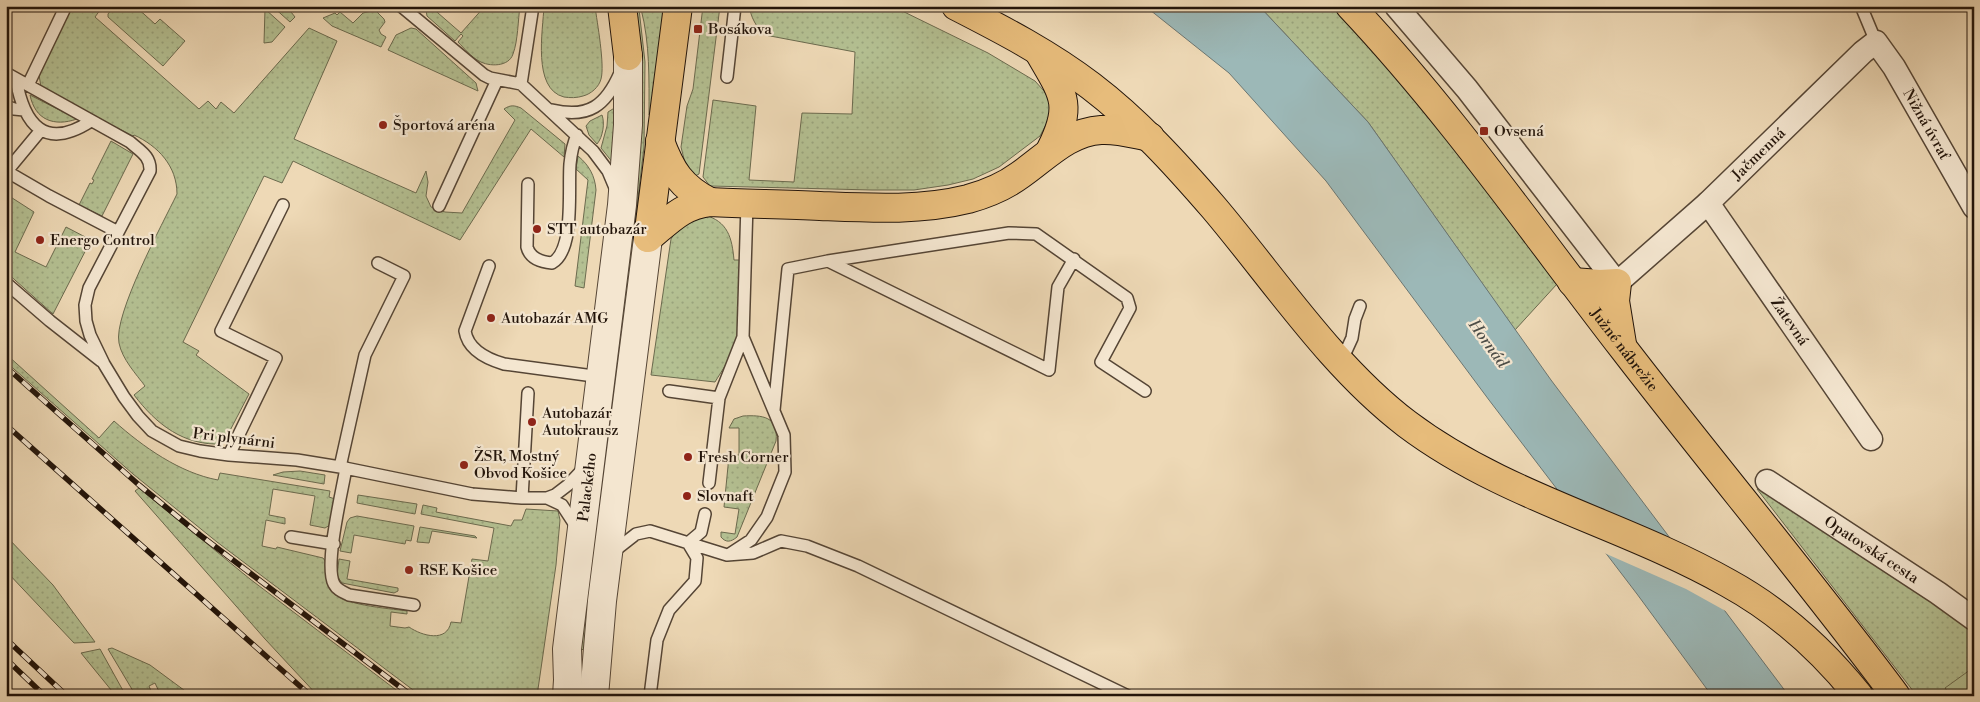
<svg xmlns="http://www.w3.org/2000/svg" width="1980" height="702" viewBox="0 0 1980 702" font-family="'Libre Bodoni',serif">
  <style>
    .grass { fill: url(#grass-dots); stroke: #6b6a4e }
    .pitch { fill: #b4c092; stroke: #6b6a4e }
    .water { fill: #9cb8b7; stroke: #6b7672 }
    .pier { fill: #eed9b6 }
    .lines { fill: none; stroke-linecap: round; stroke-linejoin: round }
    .service-casing { stroke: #554535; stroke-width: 14 }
    .minor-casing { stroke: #554535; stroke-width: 25 }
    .tertiary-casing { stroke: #554535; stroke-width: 30 }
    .primary-casing { stroke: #22140a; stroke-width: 30 }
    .trunk-casing { stroke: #22140a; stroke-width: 30 }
    .service { stroke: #f4e6d0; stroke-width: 11 }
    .minor { stroke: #f4e6d0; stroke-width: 22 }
    .tertiary { stroke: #f4e6d0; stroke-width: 28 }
    .primary { stroke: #e7bc7b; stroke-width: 28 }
    .trunk { stroke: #e7bc7b; stroke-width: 28 }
    .rail-casing { stroke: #22140a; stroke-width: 5.5 }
    .rail { stroke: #f4e6d0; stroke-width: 4; stroke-dasharray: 11; stroke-linecap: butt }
    .poi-dot { fill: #8f2418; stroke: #f4e6d0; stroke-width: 2 }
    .labels { text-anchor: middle; stroke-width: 4.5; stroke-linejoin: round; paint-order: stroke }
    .poi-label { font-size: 15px; fill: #22140a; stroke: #f4e6d0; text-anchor: start }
    .street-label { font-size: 15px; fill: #22140a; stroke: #f4e6d0 }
    .water-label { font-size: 16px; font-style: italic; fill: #4d4d47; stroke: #f4e6d0 }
  </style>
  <defs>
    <pattern id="grass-dots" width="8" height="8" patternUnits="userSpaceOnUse" patternTransform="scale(1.25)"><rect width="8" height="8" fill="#b4c092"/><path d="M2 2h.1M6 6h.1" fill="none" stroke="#9aa47d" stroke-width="1.8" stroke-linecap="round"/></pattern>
  </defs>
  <rect width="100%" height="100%" fill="#eed9b6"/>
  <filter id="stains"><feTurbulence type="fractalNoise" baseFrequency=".004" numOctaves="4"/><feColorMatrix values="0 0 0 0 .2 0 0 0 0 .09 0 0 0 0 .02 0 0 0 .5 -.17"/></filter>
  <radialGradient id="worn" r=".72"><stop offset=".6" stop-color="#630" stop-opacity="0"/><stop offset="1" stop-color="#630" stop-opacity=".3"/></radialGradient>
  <!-- grass -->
  <path class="grass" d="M66,6H103L95,17L199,109L208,101L216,109L221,102L234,113L309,28L337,41L294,139L416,193L426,171L428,182L426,196L431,207L445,212L462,213L515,120L504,109C510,105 514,105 521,108L565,144L564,157L531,129L460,240L293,161L282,183L264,176L183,342L199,351L196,355L249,394L223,444C184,446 157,425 134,395L145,386C136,374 122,359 119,343C113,315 163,223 177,194C177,166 158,146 134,135L133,136L47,92L41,87L39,75L70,10Z
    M114,6H135L155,24L160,19L185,41L163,66L108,17V14Z
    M272,6H300L294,12L292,11L291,12L295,17L290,22Z
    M422,6H430L461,33L485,6H520C518,20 518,41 513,54C509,67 489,67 479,61C471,57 464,48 458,42L463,36L461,34L455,41L427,16L426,10Z
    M544,6H595C597,22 605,65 601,79C599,87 591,94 583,96C577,98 570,98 564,97C532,89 543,30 544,6Z
    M634,6H665L651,115H649C649,80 650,43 641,9H639L645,62L644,147L585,648L580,651Z
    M703,6H720L699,174L695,176L685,163L681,147L687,106L693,89Z
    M750,6H892L988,53L1035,81L1044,91L1049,99L1050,108V117L1040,136L999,167L973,179L948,185L914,190H872L710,186L703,177L713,100L756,106L749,180L794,182L802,113L852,114L855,52L765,35C758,30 749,15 750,6Z
    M1259,6H1334C1416,92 1485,190 1557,284L1515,330L1368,122Z
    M265,9L285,27L272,42L264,43Z
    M375,10L384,19L385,22L379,30L381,34L386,37L381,47L332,26L323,18L335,13L337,15L340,12L353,23L363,13Z
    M411,28L416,29L476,83L478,91L388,50L396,35Z
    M30,95L77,119C54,127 35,120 30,95Z
    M616,107L613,163L601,148L607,126L608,112Z
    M602,115C605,123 603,137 597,144L589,135L586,126L590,121Z
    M111,141L133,154L102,216L79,205L90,183L92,184L94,180L92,179Z
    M578,156C589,165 595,176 596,190L584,288L575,286L588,180L576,169Z
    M6,194L34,212L15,252L46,267L66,227L91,240L53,314L6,272Z
    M704,215C728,221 732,238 734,260H746L743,337L715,382L651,375L671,239L681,223Z
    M6,354L99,438L114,421C143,447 180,473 218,480L220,473L330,491L329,497L335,499L330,525L325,528L310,525L315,496L273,489L269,515L285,518V524L266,520L262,546L276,549L277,547L281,548L323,558C331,566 323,578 329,588C339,606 388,608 407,611V614L391,612L390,626L405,628L409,627C422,636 447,643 451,622L461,623L472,559L488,561L494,528L421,514L423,505L437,508L436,512L511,526L514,520H522L526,509L558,511L560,520L556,565L537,696H421L217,542L133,474L6,362Z
    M743,416C762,415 779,416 776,441L737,537C731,542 726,543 721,537V532L735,534L739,509L724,507L729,456L739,455V428H729L734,419Z
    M300,471L325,475L324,484L273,475L283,472Z
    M1767,481L1974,619V696H1917L1757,489Z
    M139,488L250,579L404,696H318L265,639L135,491Z
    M358,495L417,504L415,514L357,503Z
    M357,516L414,526L411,541L406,540L405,544L354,535L351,553L340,551L347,522L350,518Z
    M420,527L475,536L477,538L432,531L429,543L417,542Z
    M6,536L53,585L95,642L74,643L6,571Z
    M339,559L350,561L347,579L398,588V591L394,593L342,583L337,576Z
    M112,648L150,665L192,696H161L155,683L149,686L153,696H136L108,649Z
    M100,649L126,696H116L81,653Z"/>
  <!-- pitch -->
  <path class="pitch" d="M1974,667V696H1951L1945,688Z"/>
  <!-- water -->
  <path class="water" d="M1145,6H1259L1368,122L1551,380L1789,696H1712L1637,594L1489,400L1326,181L1229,73Z"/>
  <!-- pier -->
  <path class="pier" d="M1555,491L1676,541L1731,614L1686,589L1602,552Z"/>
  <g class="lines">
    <defs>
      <path id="service" d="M401,6L484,75L490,78L521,84L593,151L608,171L616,190
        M1861,6L1876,42
        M6,73L130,142C140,151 151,156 150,171L89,288L85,305L86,321L90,335L104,364L124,397L138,416L152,431L179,446L200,451L229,455L297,460L340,467L472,494L522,498H547L555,495L568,485L584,468
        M727,77L735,6
        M16,79C24,125 45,151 91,121
        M521,84L533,6
        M28,85L64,10
        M6,106L14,109L24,110
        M552,110C589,119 606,105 620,73
        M6,171L49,196L118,232
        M7,171L41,130
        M528,184L527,247C530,259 541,262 552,263C575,250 568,189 570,164C571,154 573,144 577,135
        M439,206L497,80
        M828,261L1009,233L1036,234L1127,298L1130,308L1101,362L1145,391
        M489,266L465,331C468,350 487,359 504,364L601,377
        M6,283L50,321L101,361
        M1341,362L1352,338L1355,319L1360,306
        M669,391L719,398
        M774,410L788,269L828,261L1049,370L1058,287L1074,259
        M229,455L276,358L221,331L283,205
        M340,467L365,355L404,276L378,263
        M346,468C342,492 324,565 334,584C337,590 343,592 349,595L414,605
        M709,483L719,398L743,337L747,204
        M522,498L528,393
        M547,498L562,505L577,528
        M291,537L334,544
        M688,543L701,532L705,514
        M613,552L636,534L650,531L727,555L753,553L781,541L807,546L858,566L1128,696
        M728,555L751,540L767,517L785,472L784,435L743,337
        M650,696L657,640L669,610L695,581L697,558L688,543"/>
      <g id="minor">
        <path id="s1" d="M1396,6L1467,89L1617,283L1708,203L1863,52L1876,42L1894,67L1974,207"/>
        <path id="s2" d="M1708,203L1871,439"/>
        <path id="s3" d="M1767,481L1938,593L1974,619"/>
      </g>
      <g id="tertiary">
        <path id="s4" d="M567,696L568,680L567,649L622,205L628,125V56"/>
        <path d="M594,696L602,601L648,238"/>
      </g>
      <path id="primary" d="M648,238L678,6"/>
      <g id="trunk">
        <path d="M622,6L628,56"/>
        <path d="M956,6C1003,30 1049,54 1091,86C1137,121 1176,164 1214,208C1275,280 1331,366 1407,424C1504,497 1624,524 1728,583C1779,611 1823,651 1859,696"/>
        <path id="s5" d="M1350,6C1450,112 1534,233 1623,348C1713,465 1808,578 1896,696"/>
        <path d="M1040,54C1064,95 1073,105 1051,149"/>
        <path d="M660,141C671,171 681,187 710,202"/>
        <path d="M648,238C669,221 682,205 710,202C747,204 784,204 820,206C869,208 920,211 968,199C986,194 1005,186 1020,175C1046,157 1068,132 1101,130C1118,129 1134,134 1150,137"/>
        <path d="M1572,282L1600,284L1617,283L1615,301L1622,344"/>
      </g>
    </defs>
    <!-- service casing -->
    <use href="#service" class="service-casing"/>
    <!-- minor casing -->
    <use href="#minor" class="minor-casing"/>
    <!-- tertiary casing -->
    <use href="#tertiary" class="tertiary-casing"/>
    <!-- primary casing -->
    <use href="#primary" class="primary-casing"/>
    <!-- trunk casing -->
    <use href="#trunk" class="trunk-casing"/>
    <!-- service -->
    <use href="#service" class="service"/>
    <!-- minor -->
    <use href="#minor" class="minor"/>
    <!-- tertiary -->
    <use href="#tertiary" class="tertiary"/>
    <!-- primary -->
    <use href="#primary" class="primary"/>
    <!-- trunk -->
    <use href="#trunk" class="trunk"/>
    <defs>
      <path id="rail" d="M6,367L139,485L200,535L412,696
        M6,425L311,696
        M6,639L67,696
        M6,659L45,696"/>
    </defs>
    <!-- rail casing -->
    <use href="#rail" class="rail-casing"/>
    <!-- rail -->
    <use href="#rail" class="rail"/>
  </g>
  <!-- markers -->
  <g class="poi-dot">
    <rect x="693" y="24" width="10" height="10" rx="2.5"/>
    <circle cx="383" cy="125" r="5"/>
    <rect x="1479" y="126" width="10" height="10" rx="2.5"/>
    <circle cx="537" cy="229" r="5"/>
    <circle cx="40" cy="240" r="5"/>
    <circle cx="491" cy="318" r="5"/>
    <circle cx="532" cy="422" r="5"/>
    <circle cx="688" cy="457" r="5"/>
    <circle cx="464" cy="465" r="5"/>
    <circle cx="687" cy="496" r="5"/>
    <circle cx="409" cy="570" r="5"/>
  </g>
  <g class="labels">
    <!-- poi labels -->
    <g class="poi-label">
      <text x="708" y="34">Bosákova</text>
      <text x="393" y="130">Športová aréna</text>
      <text x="1494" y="136">Ovsená</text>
      <text x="547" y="234">STT autobazár</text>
      <text x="50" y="245">Energo Control</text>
      <text x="501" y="323">Autobazár AMG</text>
      <text x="542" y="418">Autobazár<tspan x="542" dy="17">Autokrausz</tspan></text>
      <text x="474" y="461">ŽSR, Mostný<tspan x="474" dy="17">Obvod Košice</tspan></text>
      <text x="698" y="462">Fresh Corner</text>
      <text x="697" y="501">Slovnaft</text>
      <text x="419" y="575">RSE Košice</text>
    </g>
    <!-- street labels -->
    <g class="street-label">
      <text dy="5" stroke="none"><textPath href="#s1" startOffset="805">Nižná úvrať</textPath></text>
      <text dy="5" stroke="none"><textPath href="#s1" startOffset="546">Jačmenná</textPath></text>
      <text dy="5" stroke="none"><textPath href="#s2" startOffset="144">Žatevná</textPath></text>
      <text dy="5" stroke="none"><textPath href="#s5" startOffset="440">Južné nábrežie</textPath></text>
      <text transform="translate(234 438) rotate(7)" y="5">Pri plynárni</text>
      <text dy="5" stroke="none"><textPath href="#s4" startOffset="210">Palackého</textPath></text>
      <text dy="5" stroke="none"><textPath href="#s3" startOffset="125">Opatovská cesta</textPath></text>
    </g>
    <!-- water labels -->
    <g class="water-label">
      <text transform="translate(1489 343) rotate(54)" y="6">Hornád</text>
    </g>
  </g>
  <!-- margin -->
  <rect width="1980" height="702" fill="none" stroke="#eed9b6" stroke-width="25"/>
  <rect x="8" y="8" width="1965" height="687" fill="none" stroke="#22140a" stroke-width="2.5"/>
  <rect x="12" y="12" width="1955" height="677" fill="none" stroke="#22140a"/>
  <rect width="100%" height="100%" filter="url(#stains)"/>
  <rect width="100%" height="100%" fill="url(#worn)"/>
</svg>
